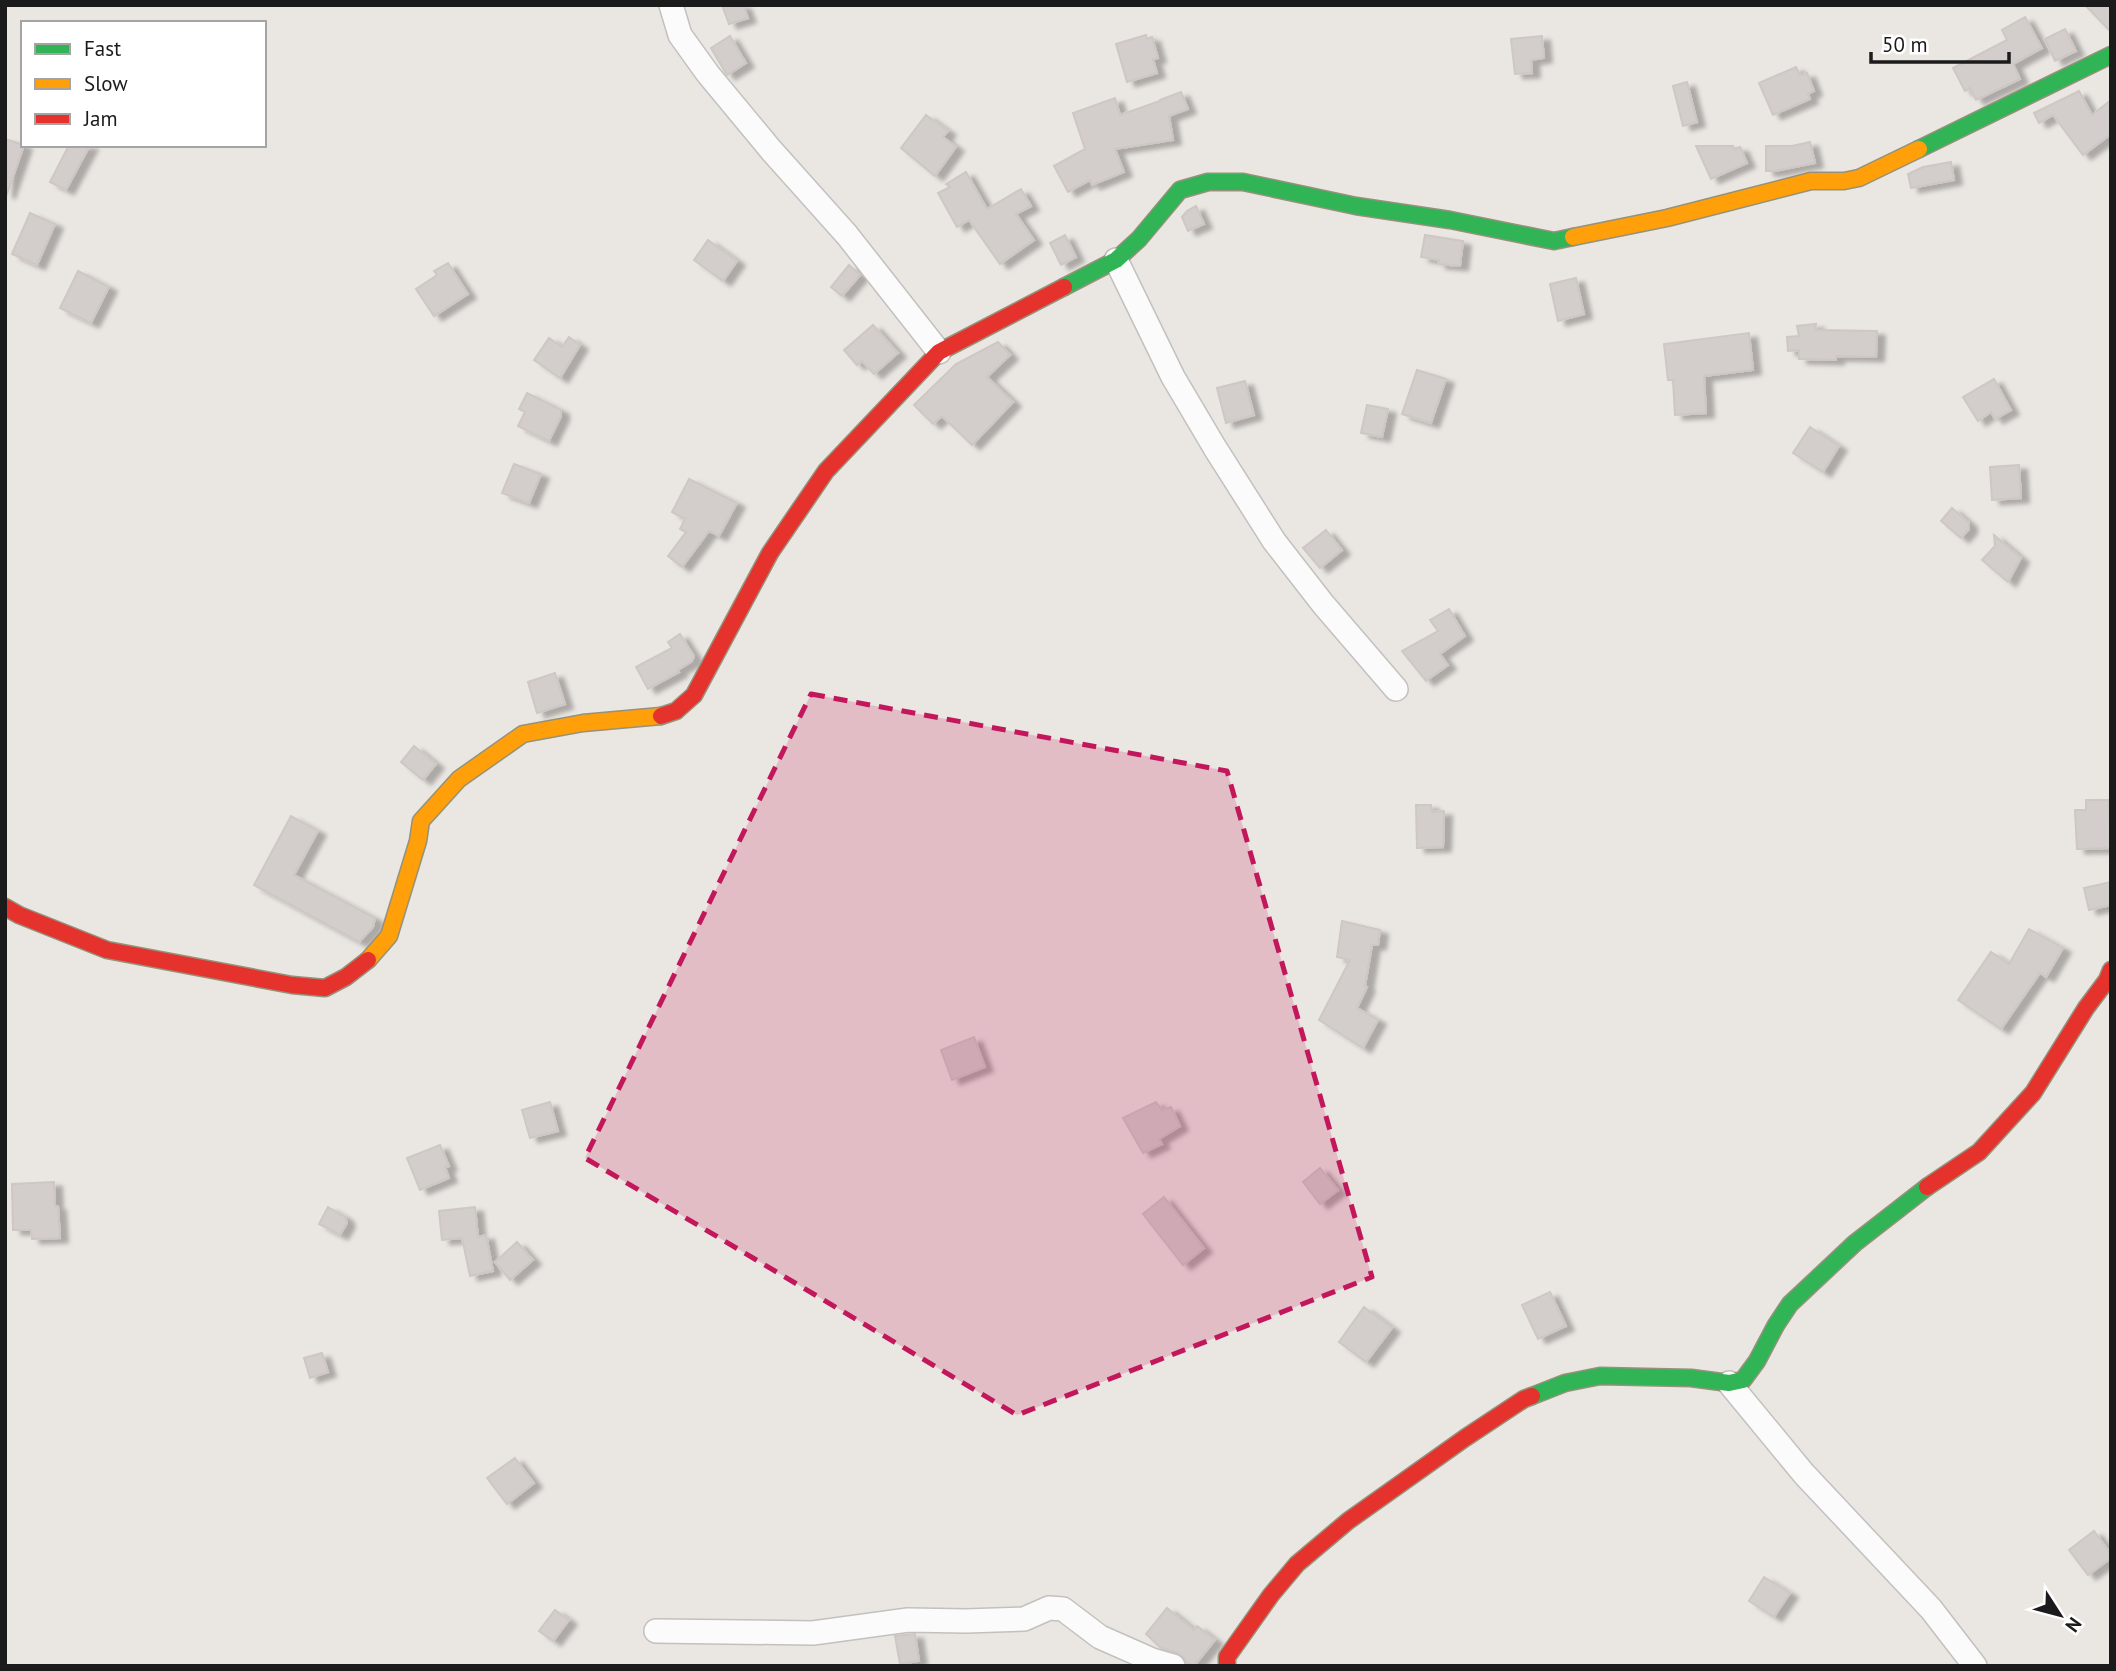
<svg xmlns="http://www.w3.org/2000/svg" width="2116" height="1671" viewBox="0 0 2116 1671" font-family="'PT Sans',sans-serif">
  <style>
    .building { fill: #d3cecb; stroke: #cec7c4; stroke-width: 2; filter: url(#shadow) }
    .lines { fill: none; stroke-linecap: round; stroke-linejoin: round }
    .street-casing { stroke: #c2c1bf; stroke-width: 26 }
    .fast-casing { stroke: #95917b; stroke-width: 19 }
    .slow-casing { stroke: #95917b; stroke-width: 19 }
    .jam-casing { stroke: #95917b; stroke-width: 19 }
    .street { stroke: #fcfbfb; stroke-width: 23 }
    .fast { stroke: #30b455; stroke-width: 16 }
    .slow { stroke: #ff9f0a; stroke-width: 16 }
    .jam { stroke: #e5322d; stroke-width: 16 }
    .marked { fill: #c2185b; fill-opacity: 0.2; stroke: #c2185b; stroke-width: 5; stroke-dasharray: 14 9; stroke-linejoin: round }
  </style>
  <defs>
    <filter id="shadow"><feDropShadow dx="8" dy="4.5" stdDeviation="2" flood-color="#0004"/></filter>
  </defs>
  <rect width="100%" height="100%" fill="#eae6e2"/>
  <!-- building -->
  <path class="building" d="M722,5H743L748,18L729,24Z
    M2085,5H2111V32Z
    M2025,17L2042,48L2013,64L2020,79L1976,100L1970,88L1965,91L1953,68L2007,40L2002,30Z
    M2065,29L2076,51L2055,61L2045,39Z
    M1146,35L1147,39L1152,37L1158,58L1153,59L1157,73L1127,82L1116,44Z
    M730,36L746,63L727,75L711,48Z
    M1542,36L1544,58L1531,60L1532,73L1515,74L1511,39Z
    M1796,67L1800,75L1807,73L1814,91L1808,94L1810,99L1773,115L1759,83Z
    M1687,82L1697,122L1683,126L1673,86Z
    M2079,91L2092,115L2111,100V134L2083,155L2053,115L2039,123L2034,113Z
    M1181,92L1188,109L1169,116L1173,140L1115,149L1124,172L1092,185L1090,180L1068,192L1054,166L1085,149L1073,113L1115,98L1120,115L1160,101V100Z
    M926,115L948,131L943,137L956,147L935,176L901,148Z
    M5,139L24,145L7,194L5,193Z
    M1810,142L1815,163L1775,171H1766V146H1792Z
    M69,145H90L66,190L50,182Z
    M1696,146H1733L1734,149L1740,147L1747,163L1711,179Z
    M1951,162L1954,180L1911,188L1908,174L1923,167Z
    M966,172L987,209L1021,189L1031,206L1016,214L1034,240L1000,264L969,220L957,227L938,193L950,187L946,184Z
    M1196,206L1204,224L1188,231L1182,217L1187,211Z
    M30,213L55,224L37,265L12,254Z
    M1065,235L1076,257L1061,265L1050,243Z
    M1425,235L1463,241L1460,266L1438,264L1439,260L1421,257Z
    M708,240L737,261L723,281L694,260Z
    M448,263L468,294L434,316L416,289L437,275L434,271Z
    M849,265L860,275L842,296L831,287Z
    M78,271L109,287L91,323L60,308Z
    M1576,278L1584,314L1558,321L1550,284Z
    M1816,324L1815,330L1877,331L1876,357L1836,356V360L1799,359V350L1788,351L1787,337L1799,336L1797,326Z
    M873,325L898,353L874,374L862,361L857,365L844,350Z
    M1749,333L1753,370L1704,376L1706,413L1675,415L1673,380H1668L1664,344Z
    M569,337L580,345L560,378L534,360L549,338L562,347Z
    M998,342L1010,355L987,377L1013,402L972,445L942,416L933,424L914,405L956,364Z
    M1417,370L1446,379L1431,423L1402,414Z
    M1994,379L2011,410L1995,419L1991,412L1978,421L1963,397Z
    M1245,381L1254,415L1226,423L1217,388Z
    M527,393L561,410V416L549,441L518,426L525,412L519,409Z
    M1367,405L1388,409L1382,437L1361,433Z
    M1810,427L1839,446L1823,472L1793,453Z
    M514,464L541,474L529,503L502,493Z
    M2019,465L2021,498L1992,500L1990,467Z
    M689,479L737,503L719,536L709,531L682,567L668,556L686,532L680,529L685,519L672,512Z
    M1952,508L1969,523V529L1961,538L1941,521Z
    M1326,530L1342,550L1320,568L1303,548Z
    M1994,535L2021,558L2008,582L1982,560L1995,546Z
    M1449,609L1465,636L1440,654L1448,665L1426,681L1402,651L1438,631L1430,620Z
    M680,634L694,656L692,661L678,670L679,672L648,689L636,667L672,648L668,642Z
    M555,673L565,704L537,713L528,682Z
    M414,746L436,764L423,780L401,762Z
    M2086,800H2109L2111,848L2077,849L2075,810H2086Z
    M1416,805H1431L1432,812L1444,811L1443,847L1417,848Z
    M291,816L318,831L294,875L375,918L373,927L359,942L254,885Z
    M2111,882V905L2089,910L2084,888Z
    M1342,921L1380,930L1378,945H1372L1365,986L1367,987L1357,1008L1378,1020L1363,1048L1319,1020L1350,960L1337,957Z
    M2029,929L2063,948L2046,977L2040,973L2001,1029L1958,1000L1991,952L2009,964Z
    M974,1037L985,1067L952,1080L941,1050Z
    M550,1102L558,1131L530,1138L522,1110Z
    M1156,1102L1162,1110L1171,1107L1180,1126L1159,1139L1162,1144L1143,1153L1123,1118Z
    M440,1145L449,1166L445,1167L449,1178L420,1190L407,1158Z
    M1320,1168L1338,1190L1320,1204L1303,1182Z
    M54,1182L55,1206H58L60,1238L32,1239L31,1230H13L12,1184Z
    M1164,1197L1204,1248L1183,1265L1143,1214Z
    M328,1207L345,1217L347,1223L340,1235L319,1224Z
    M475,1207L478,1237L486,1235L493,1271L470,1276L462,1238L442,1240L439,1211Z
    M517,1242L533,1260L510,1280L495,1262Z
    M1550,1292L1566,1326L1538,1339L1522,1305Z
    M1364,1307L1392,1328L1366,1362L1339,1342Z
    M322,1353L328,1372L310,1378L304,1358Z
    M515,1458L534,1483L507,1504L487,1478Z
    M2094,1531L2111,1554V1558L2088,1575L2069,1550Z
    M1764,1577L1790,1593L1774,1617L1749,1601Z
    M1167,1608L1194,1630L1197,1626L1215,1640L1194,1666L1187,1663L1183,1657L1177,1653L1161,1648L1146,1634Z
    M555,1610L569,1620L553,1641L539,1631Z
    M915,1634L919,1661L900,1664L895,1636Z"/>
  <g class="lines">
    <defs>
      <path id="street" d="M671,5L680,35L708,74L771,150L847,235L939,352
        M1116,260L1173,377L1215,448L1274,541L1323,604L1396,689
        M1729,1383L1804,1474L1931,1609L1975,1666
        M656,1631L813,1633L908,1620L966,1621L1024,1619L1049,1608L1063,1609L1100,1637L1152,1660L1173,1666"/>
      <path id="fast" d="M1919,149L2111,55
        M1064,287L1116,260L1139,239L1180,190L1208,182H1243L1356,206L1450,220L1554,241L1573,237
        M1532,1396L1565,1383L1600,1376L1691,1378L1729,1383L1743,1380L1757,1361L1776,1325L1790,1304L1855,1243L1927,1187"/>
      <path id="slow" d="M1573,237L1667,218L1811,181H1844L1859,178L1919,149
        M368,960L389,936L418,841L421,821L459,779L523,734L583,723L661,716"/>
      <path id="jam" d="M661,716L676,711L694,695L770,553L826,471L939,352L1064,287
        M5,907L19,915L107,950L292,985L325,988L346,977L368,960
        M1927,1187L1979,1152L2033,1093L2086,1008L2107,980L2111,970
        M1227,1666V1657L1271,1595L1297,1564L1348,1521L1465,1438L1524,1399L1532,1396"/>
    </defs>
    <!-- street casing -->
    <use href="#street" class="street-casing"/>
    <!-- fast casing -->
    <use href="#fast" class="fast-casing"/>
    <!-- slow casing -->
    <use href="#slow" class="slow-casing"/>
    <!-- jam casing -->
    <use href="#jam" class="jam-casing"/>
    <!-- street -->
    <use href="#street" class="street"/>
    <!-- fast -->
    <use href="#fast" class="fast"/>
    <!-- slow -->
    <use href="#slow" class="slow"/>
    <!-- jam -->
    <use href="#jam" class="jam"/>
  </g>
  <!-- marked area -->
  <path class="marked" d="M811,694L1227,771L1372,1277L1017,1415L585,1158Z"/>
  <!-- border -->
  <rect width="2116" height="1671" fill="none" stroke="#1b1b1b" stroke-width="14"/>
  <!-- legend -->
  <rect x="21" y="21" width="245" height="126" fill="#ffffff" stroke="#a4a4a4" stroke-width="2"/>
  <rect x="35" y="44" width="35" height="10" fill="#30b455" stroke="#a4a4a4" stroke-width="2"/>
  <text x="84" y="56" font-size="21" fill="#1b1b1b">Fast</text>
  <rect x="35" y="79" width="35" height="10" fill="#ff9f0a" stroke="#a4a4a4" stroke-width="2"/>
  <text x="84" y="91" font-size="21" fill="#1b1b1b">Slow</text>
  <rect x="35" y="114" width="35" height="10" fill="#e5322d" stroke="#a4a4a4" stroke-width="2"/>
  <text x="84" y="126" font-size="21" fill="#1b1b1b">Jam</text>
  <!-- north arrow -->
  <g transform="translate(2060 1615) rotate(126)" stroke="#ffffff" stroke-width="5" paint-order="stroke">
  <path d="M0-5L12 26L0 18L-12 26Z" fill="#1b1b1b"/>
  <text y="-10" font-size="19" font-weight="bold" text-anchor="middle" fill="#1b1b1b">N</text>
  </g>
  <!-- scale -->
  <path d="M1871 52v10h138v-10" fill="none" stroke="#1b1b1b" stroke-width="3.5"/>
  <text x="1882" y="52" font-size="21" fill="#1b1b1b" stroke="#ffffff" stroke-width="5" paint-order="stroke">50 m</text>
</svg>
